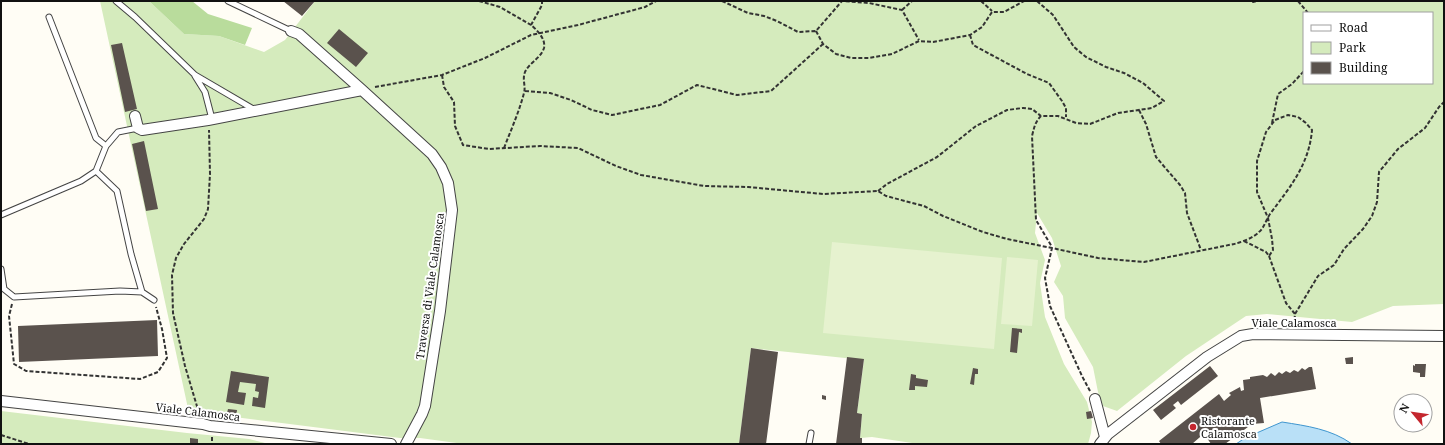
<svg xmlns="http://www.w3.org/2000/svg" width="1445" height="445" viewBox="0 0 1445 445" font-family="'Noto Serif',serif">
  <style>
    .green { fill: #d5ebbd; fill-rule: evenodd }
    .forest { fill: #b9dc9c }
    .pitch { fill: #e6f2cf }
    .water { fill: #b9e0f7; stroke: #3f96cf }
    .building { fill: #5a524d }
    .lines { fill: none; stroke-linecap: round; stroke-linejoin: round }
    .lane-casing { stroke: #444; stroke-width: 7 }
    .street-casing { stroke: #444; stroke-width: 12 }
    .path { stroke: #333; stroke-width: 2; stroke-dasharray: 4 2; stroke-linecap: butt }
    .lane { stroke: #fff; stroke-width: 5 }
    .street { stroke: #fff; stroke-width: 10 }
    .poi-dot { fill: #c4262e; stroke: #fff; stroke-width: 1.5 }
    .labels { text-anchor: middle; stroke-width: 4; stroke-linejoin: round; paint-order: stroke }
    .street-label { font-size: 11px; fill: #111; stroke: #fff }
    .poi-label { font-size: 11px; fill: #111; stroke: #fff; text-anchor: start }
  </style>
  <rect width="100%" height="100%" fill="#fffdf5"/>
  <!-- green -->
  <path class="green" d="M100,1H149L184,34L219,36L264,52L285,40L315,1H1444V304L1393,306L1352,322L1267,314L1246,316L1186,356L1117,411L1103,406L1098,392L1093,367L1065,318L1063,296L1054,282L1061,266L1052,238L1037,213L1035,233L1045,260L1040,283L1045,317L1064,364L1087,402L1092,422L1091,433L1088,444H919L872,437L860,438L862,414L857,413L864,360L751,348L739,444H464L420,438H400L203,413H189ZM1304,13H1432V83H1304Z
    M1,411L187,433L249,439L269,444H1Z"/>
  <!-- forest -->
  <path class="forest" d="M149,1H192L208,14L252,28L245,45L219,36L184,34Z"/>
  <!-- pitch -->
  <path class="pitch" d="M832,242L1002,258L994,349L823,333Z
    M1007,257L1038,260L1032,326L1001,324Z"/>
  <!-- water -->
  <path class="water" d="M1282,422C1307,426 1331,429 1352,444H1236L1245,438Z"/>
  <!-- building -->
  <path class="building" d="M283,1H315L302,16Z
    M339,29L368,53L356,67L327,43Z
    M122,43L137,109L125,112L111,45Z
    M144,141L158,209L146,211L132,144Z
    M157,320L158,356L19,362L18,326Z
    M1012,328L1022,329V333L1019,332L1017,353L1010,352Z
    M751,348L778,352L766,444H739Z
    M847,357L864,359L857,413L862,414L860,438H862V444H836Z
    M1353,357V364H1346L1345,358Z
    M1415,364H1426L1425,377H1420V373L1413,372V365L1415,366Z
    M1210,366L1218,376L1181,405L1178,401L1173,405L1176,408L1161,420L1153,410Z
    M1309,367H1312L1316,389L1260,398L1264,423L1252,424L1225,444H1211L1207,438L1210,436L1207,431L1192,444H1161L1159,441L1219,394L1224,401L1231,395L1229,393L1240,387L1241,391L1244,390L1243,380L1250,379V377L1263,375L1267,377L1271,373L1275,376L1279,372L1282,374L1286,371L1290,373L1294,370L1298,372L1302,368L1305,370Z
    M973,368L978,369V374H975L974,385L970,384Z
    M231,371L269,377L265,408L252,406L253,397L258,398L259,392L255,391L256,384L240,382L238,392L246,393L244,405L226,402Z
    M911,374L916,375V378L928,380L927,387L915,386V390H909Z
    M822,395L826,396V400L822,399Z
    M228,409L237,410L236,418L226,417Z
    M1091,411L1093,418L1087,419L1086,412Z
    M190,438L198,439V444H190Z"/>
  <g class="lines">
    <defs>
      <path id="lane" d="M116,1L135,17L195,75L255,110
        M228,1L291,31
        M49,17L96,138L106,146
        M195,76L205,92L212,119
        M96,171L117,191L131,254L142,292
        M1,215L81,181L96,171L106,146L118,132L138,128
        M1,269L4,289L14,297L120,291L142,292L154,300
        M809,444L811,433"/>
      <path id="street" d="M291,31L299,34L362,90L432,154L441,167L448,183L452,210L440,311L425,406L422,414L406,444
        M135,116L138,128L142,130L208,120L362,90
        M1095,399L1105,437
        M1,401L203,424L210,426L391,444
        M1100,444L1108,434L1207,357L1241,336L1253,334L1444,336"/>
    </defs>
    <!-- lane casing -->
    <use href="#lane" class="lane-casing"/>
    <!-- street casing -->
    <use href="#street" class="street-casing"/>
    <!-- path -->
    <path class="path" d="M479,1L500,7L531,25
      M722,1L748,13L764,16L777,21L798,32L816,31L842,1L869,3L902,10L919,40
      M981,1L992,11
      M1037,1L1053,15L1074,47L1086,57L1106,67L1124,73L1143,83L1164,101L1152,108L1118,113L1090,124L1076,123L1058,116H1041C1035,122 1034,128 1032,136L1036,220L1052,247
      M1253,1V2L1257,1
      M1298,1L1308,13
      M902,10L912,1
      M816,31L823,44L836,54L851,58H869L892,54L919,41L933,42L970,35L982,27L992,12H1004L1024,1
      M970,35L973,45L1027,74L1049,83L1062,101L1066,108V117
      M442,75L444,87L454,102L455,126L463,145L489,149L540,146L578,148L616,166L641,175L704,186L748,187L823,194L878,191L886,196L924,206L943,216L983,232L1007,239L1052,248
      M375,87L442,75L485,58L531,35L578,25L645,7L656,1
      M525,91L550,93L571,100L592,110L612,115L660,105L697,85L737,95L771,91L823,44
      M1139,110L1146,124L1156,157L1180,185L1185,193L1187,213L1201,250
      M1272,123L1278,94L1292,84L1304,71
      M504,148C511,130 519,112 524,93C526,86 522,80 525,72C529,63 541,58 544,48C546,39 537,30 531,25L542,5V1
      M878,191L887,184L937,157L976,126L1007,110L1023,108L1032,109L1041,116
      M1269,256L1286,303L1295,314L1294,325
      M12,304L9,316L14,364L26,371L140,379L158,372L167,358L162,329L156,307
      M1295,314L1318,276L1334,265L1344,249L1363,229L1372,216L1377,202L1379,172L1398,149L1425,128L1439,107L1444,102
      M1090,391L1082,376L1050,306L1045,278L1052,248L1098,258L1144,262L1234,244C1242,242 1253,238 1259,232C1264,228 1266,220 1270,214C1290,187 1309,165 1312,130L1306,123L1298,117L1288,115L1275,120L1266,132L1257,161V192L1268,218L1272,239L1273,250L1269,256L1266,252L1244,241
      M199,413L185,366L173,313L172,275L176,258L184,244L204,219L208,209L210,174L209,130
      M1,435L29,444
      M212,437V444"/>
    <!-- lane -->
    <use href="#lane" class="lane"/>
    <!-- street -->
    <use href="#street" class="street"/>
  </g>
  <!-- markers -->
  <circle class="poi-dot" cx="1193" cy="427" r="4"/>
  <g class="labels">
    <!-- street labels -->
    <g class="street-label">
      <text transform="translate(430 286) rotate(-82)" y="4">Traversa di Viale Calamosca</text>
      <text x="1294" y="327">Viale Calamosca</text>
      <text transform="translate(198 412) rotate(7)" y="4">Viale Calamosca</text>
    </g>
    <!-- poi labels -->
    <g class="poi-label">
      <text x="1201" y="425">Ristorante<tspan x="1201" dy="13">Calamosca</tspan></text>
    </g>
  </g>
  <!-- border -->
  <rect width="1445" height="445" fill="none" stroke="#111111" stroke-width="4"/>
  <!-- legend -->
  <rect x="1303" y="12" width="130" height="72" fill="#ffffff" stroke="#a0a0a0"/>
  <rect x="1311" y="25" width="20" height="6" fill="#ffffff" stroke="#a0a0a0"/>
  <text x="1339" y="32" font-size="12" fill="#111111">Road</text>
  <rect x="1311" y="42" width="20" height="12" fill="#d5ebbd" stroke="#a0a0a0"/>
  <text x="1339" y="52" font-size="12" fill="#111111">Park</text>
  <rect x="1311" y="62" width="20" height="12" fill="#5a524d" stroke="#a0a0a0"/>
  <text x="1339" y="72" font-size="12" fill="#111111">Building</text>
  <!-- north arrow -->
  <g transform="translate(1413 413) rotate(299)"><circle r="19" fill="#ffffff" stroke="#a0a0a0"/>
  <path d="M0-3L7 15L0 10L-7 15Z" fill="#c4262e"/>
  <text y="-6" font-size="11" font-weight="bold" text-anchor="middle" fill="#111111">N</text>
  </g>
</svg>
